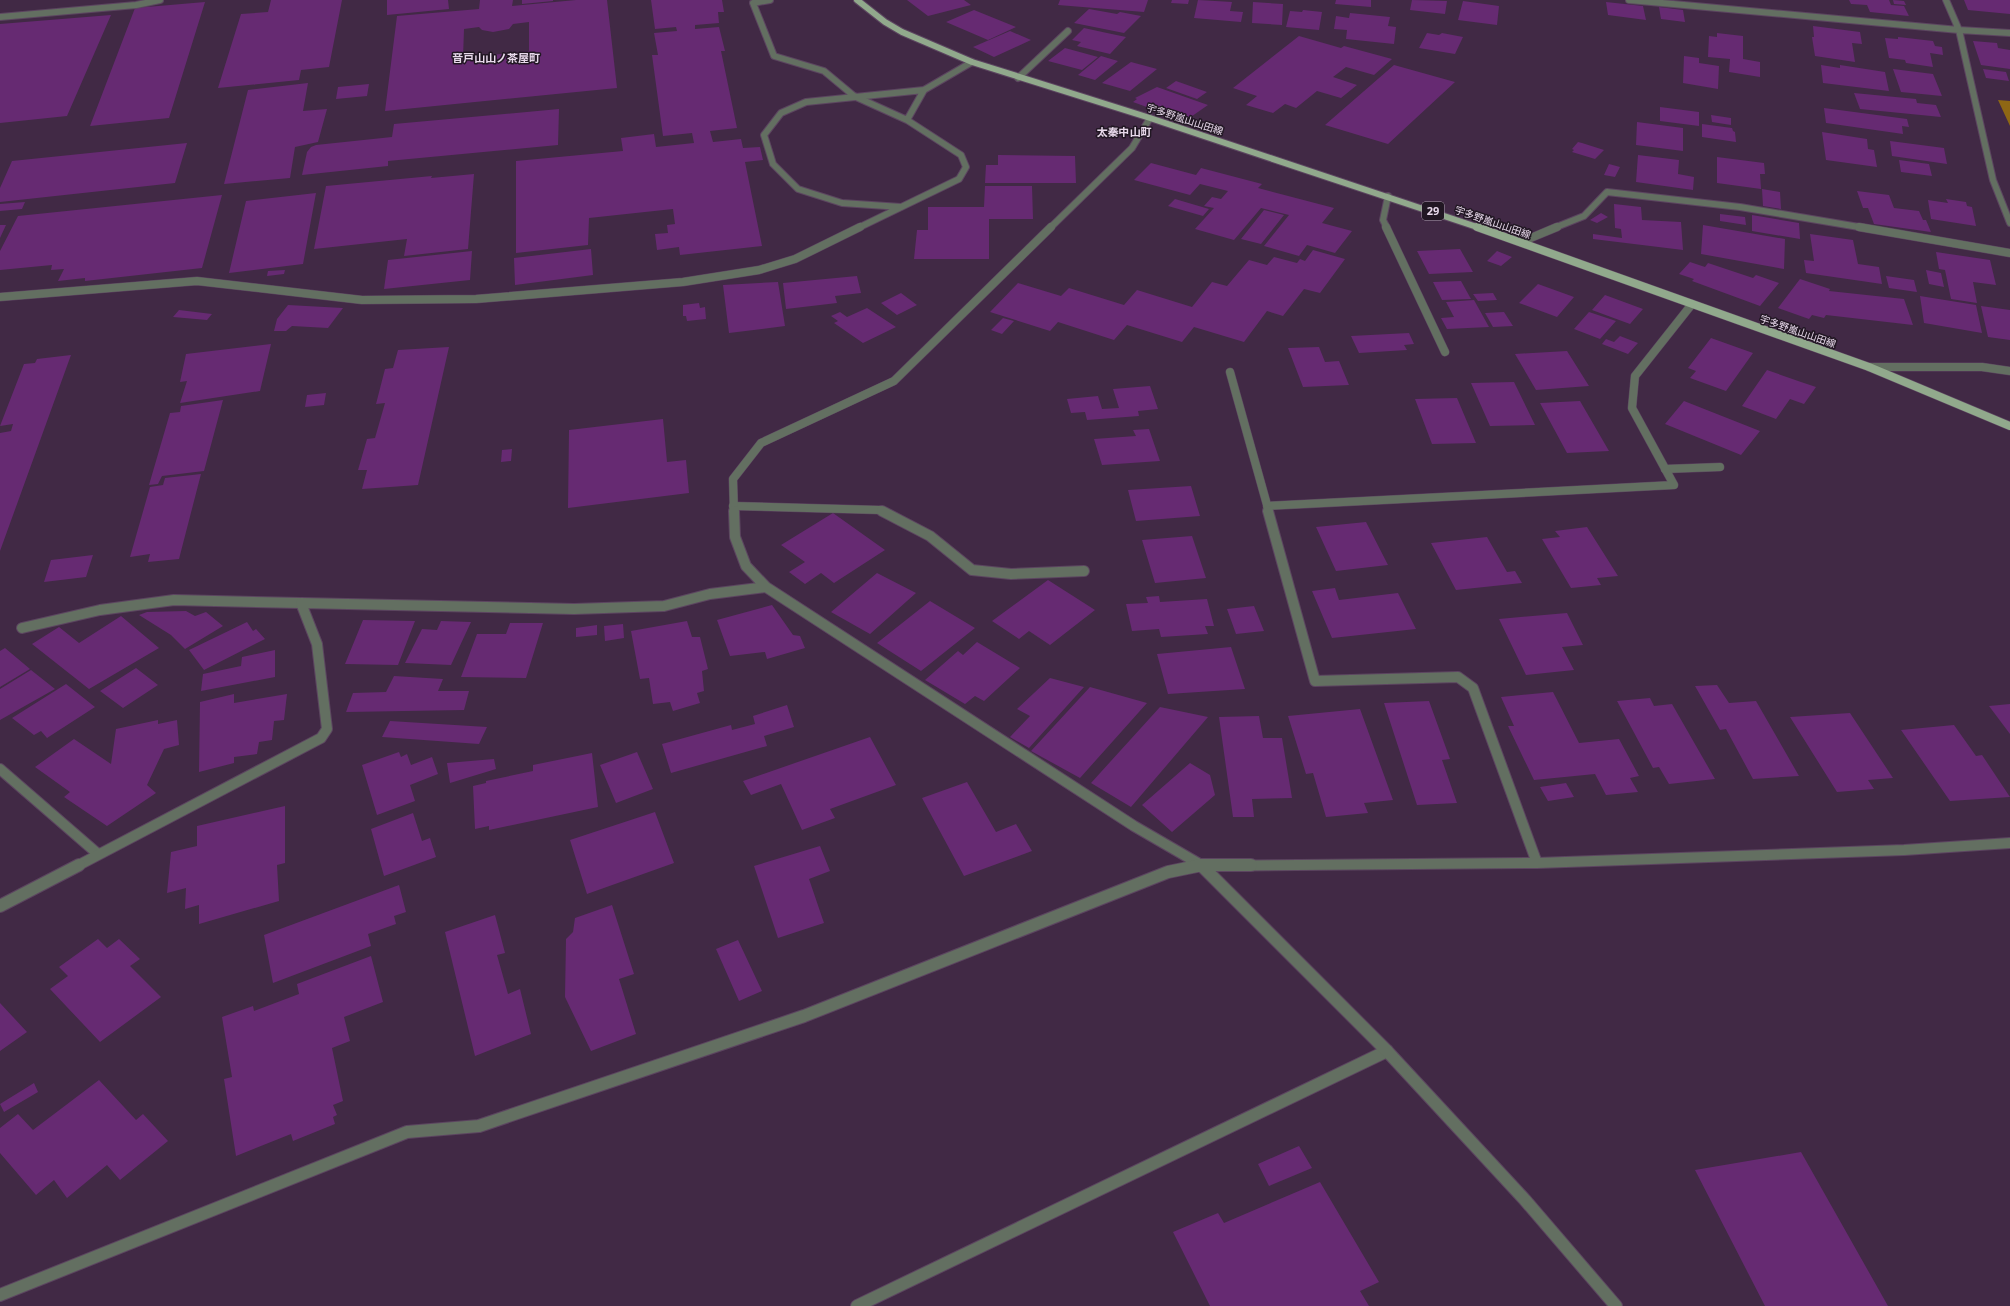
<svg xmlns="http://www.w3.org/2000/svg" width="2010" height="1306" viewBox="0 0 2010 1306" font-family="'Noto Sans','Noto Sans JP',sans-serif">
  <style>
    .forest { fill: #8e6714 }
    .building { fill: #662a72; fill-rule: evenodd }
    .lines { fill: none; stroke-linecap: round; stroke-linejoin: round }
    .lane-far3-casing { stroke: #5c4560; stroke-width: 8 }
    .lane-far2-casing { stroke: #5c4560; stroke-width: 9 }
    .lane-far1-casing { stroke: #5c4560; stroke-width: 12 }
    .lane-casing { stroke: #5c4560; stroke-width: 14 }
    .street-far3-casing { stroke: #5c4560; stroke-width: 8 }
    .street-far2-casing { stroke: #5c4560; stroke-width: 9 }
    .street-far1-casing { stroke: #5c4560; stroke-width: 12 }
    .street-casing { stroke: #5c4560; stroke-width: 14 }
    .primary-far1-casing { stroke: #5c4560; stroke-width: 8 }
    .primary-casing { stroke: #5c4560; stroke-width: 9 }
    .lane-far3 { stroke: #636f61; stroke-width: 6 }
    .lane-far2 { stroke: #636f61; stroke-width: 8 }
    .lane-far1 { stroke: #636f61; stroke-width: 10 }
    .lane { stroke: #636f61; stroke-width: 12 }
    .street-far3 { stroke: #636f61; stroke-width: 6 }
    .street-far2 { stroke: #636f61; stroke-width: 8 }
    .street-far1 { stroke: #636f61; stroke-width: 10 }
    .street { stroke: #636f61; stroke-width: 12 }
    .primary-far1 { stroke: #91a98c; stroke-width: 6 }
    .primary { stroke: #91a98c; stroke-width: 8 }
    .labels { text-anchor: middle; stroke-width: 3; stroke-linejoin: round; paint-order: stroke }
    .far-street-label { font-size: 10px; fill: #e8d9eb; stroke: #211723 }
    .far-neighbourhood-label { font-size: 11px; font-weight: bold; fill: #e8d9eb; stroke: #211723 }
    .shield { fill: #211723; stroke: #ac9faf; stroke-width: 1 }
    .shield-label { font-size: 11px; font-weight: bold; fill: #e8d9eb }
  </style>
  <rect width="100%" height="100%" fill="#412945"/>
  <!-- forest -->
  <path class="forest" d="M1998,100L2010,101V126Z"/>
  <!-- building -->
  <path class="building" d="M271,0H342L329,67L301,70L299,80L218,88L241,14L268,12Z
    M387,0H448L449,9L387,15Z
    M480,0H513L512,6L576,0H607L617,88L385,111L397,16L479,9ZM529,22V51L463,58L464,29L479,27L482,30L493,32L509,29L513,24Z
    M522,0H553V1L522,4Z
    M651,0H722L724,12H718L719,23L695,25V29L719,27L725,51H721L737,128L710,131L713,142L741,139L743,148L760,147L763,160L745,162L762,246L680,255L679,247L657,250L655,234L668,233L667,225L675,224L673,209L589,218L588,245L516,253V161L623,151L621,138L654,134L656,147L694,143L692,133L663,136L652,55H658L654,33L677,31L676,27L655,29Z
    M907,0H964L971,5L928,16Z
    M1060,0H1148L1144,12L1058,5Z
    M1172,0H1189L1188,4L1171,3Z
    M1198,0L1232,2L1230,11L1243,12L1241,22L1194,18Z
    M1336,0H1371V7L1335,4Z
    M1412,0L1447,1L1445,14L1410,10Z
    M1849,0H1889L1891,5L1904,6L1909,16L1870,12L1867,5L1851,4Z
    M1893,0L1904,1L1906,5L1894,4Z
    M1964,0H2010V14L1968,10Z
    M1463,1L1499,6L1497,25L1458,20Z
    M205,2L169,118L90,126L135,8Z
    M1253,2L1283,4L1282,25L1252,23Z
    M1606,2L1643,6L1646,20L1608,15Z
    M1659,7L1683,10L1685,22L1661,19Z
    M1089,9L1117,14L1120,12L1141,16L1124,33L1074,23Z
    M974,10L1016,27L988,40L946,22Z
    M1303,10L1322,12L1319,30L1286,27L1290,11L1302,12Z
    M1350,13L1390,17L1388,26L1396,27L1394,44L1346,39L1347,30L1334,29L1336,16L1349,18Z
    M111,15L67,116L0,123V24Z
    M1813,26L1860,32L1862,44L1852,43L1855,62L1815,56L1812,37H1814Z
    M1084,28L1107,33L1126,37L1110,54L1077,46L1081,42L1072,40Z
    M1010,31L1031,40L994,57L973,47Z
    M1427,33L1439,35L1442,33L1463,37L1455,54L1419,48Z
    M1717,33L1743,36V59L1760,62V77L1729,72L1730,59L1708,57L1709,36L1717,37Z
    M1299,36L1341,48L1344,46L1392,59L1374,75L1346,67L1333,77L1357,85L1341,98L1317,91L1296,108L1285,104L1273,113L1246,105L1257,96L1233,88Z
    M1898,37L1933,41L1935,46L1942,47L1943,55L1930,53L1933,67L1906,63L1905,60L1889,58L1885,38L1898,39Z
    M1973,41L1997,43L1998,48L2010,50V69L1981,65Z
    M1065,48L1098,57L1082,70L1048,61Z
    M1101,56L1118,61L1095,80L1078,75Z
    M1684,56L1699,58V63L1719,66L1718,89L1683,83Z
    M1131,62L1157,69L1130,91L1102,83Z
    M1394,65L1455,82L1388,144L1325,125Z
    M1821,65L1840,68V65L1885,72L1889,91L1823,83Z
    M1893,69L1933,74L1942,96L1901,92Z
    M1983,69L2006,72L2009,81L1986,78Z
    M1176,81L1207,92L1197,99L1166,88Z
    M308,83L303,111L327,109L318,142L295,147L290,178L224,184L248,90Z
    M369,84L367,96L336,99L338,87Z
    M1157,87L1208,105L1185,121L1133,102L1137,99L1135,98Z
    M1854,93L1916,99L1917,103L1936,105L1941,117L1860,109Z
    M1660,107L1699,112V126L1660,121Z
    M1824,108L1907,119L1909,127L1902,126L1903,134L1826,123Z
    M559,109L558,145L388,161V166L302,175L307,152L311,147L316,145L392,137L394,124Z
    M1711,115L1731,118V125L1712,122Z
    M1637,122L1683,128V151L1636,145Z
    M1702,124L1732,128L1733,131L1735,132L1736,142L1702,137Z
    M1822,132L1867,139L1868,149L1874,150L1877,167L1826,160Z
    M1890,141L1944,148L1947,164L1892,156Z
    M1578,142L1582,143L1604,150L1595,159L1572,152L1574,150L1572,149Z
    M187,143L175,183L0,202V188L12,161Z
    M998,155L1075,156L1076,183H985L986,165H998Z
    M1638,155L1679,160L1678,174L1694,177L1693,190L1636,182Z
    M1717,157L1764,163L1765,174H1760L1761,189L1717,183Z
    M1899,160L1929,164L1932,176L1901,172Z
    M1151,163L1196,175L1201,168L1262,184L1258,188L1334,208L1322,223L1352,231L1335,253L1307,245L1299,256L1264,246L1289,215L1261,208L1234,240L1195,229L1214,208L1204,206L1212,197L1221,199L1228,191L1200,184L1190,195L1134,180Z
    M1609,164L1620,167L1615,177L1604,175Z
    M474,174L468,249L404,256L407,239L314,249L326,186L432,176L431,178Z
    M985,186H1032L1033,219H989V259H914L917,230H928V207H984Z
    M1762,189L1780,192L1781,209L1763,206Z
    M1857,191L1889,195L1894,208L1919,211L1923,220H1926L1931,232L1874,224L1868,208H1863Z
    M316,193L303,264L229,273L246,201Z
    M222,195L202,268L85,281V278L58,281L64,269L51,270L52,265L0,270V251L18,216Z
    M1175,199L1209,209L1203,216L1168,206Z
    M1946,199L1966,202L1967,206L1972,207L1976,226L1931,219L1928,200L1948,203Z
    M25,202L22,209L0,211V204Z
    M1614,204L1641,207L1642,220L1681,222L1683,250L1593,239V234L1622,238L1621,229L1615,228Z
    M1264,210L1284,215L1261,244L1241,239Z
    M1601,213L1608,217L1597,223L1590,220Z
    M1720,214L1745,217L1746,225L1720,221Z
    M1752,215L1799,223L1800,239L1752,231Z
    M0,225H6L0,238Z
    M1703,225L1785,239L1784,269L1701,254Z
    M1810,234L1853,240L1858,264L1879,267L1882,284L1806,273L1804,260L1814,261Z
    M591,249L593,275L515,285L514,258Z
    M1460,249L1473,272L1429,274L1417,251Z
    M1313,250L1345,259L1320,293L1304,289L1283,316L1267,311L1244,342L1194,327L1182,342L1127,325L1114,340L1058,322L1050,331L990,312L1018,283L1061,296L1069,288L1124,305L1137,290L1192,307L1212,282L1227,286L1249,260L1267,265L1274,257L1297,263L1300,259L1305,261Z
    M472,251L470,280L384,289L388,260Z
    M1497,251L1512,257L1501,266L1487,261Z
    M1936,252L1990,260L1996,285L1973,282L1977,303L1951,299L1945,270L1939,269Z
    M1690,262L1705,267L1708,263L1753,278L1756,275L1779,283L1760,306L1692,281L1694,279L1679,274Z
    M285,270L284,274L267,276L268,271Z
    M1926,270L1941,273L1944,287L1929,284Z
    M857,276L861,293L835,296L837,303L786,309L783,283Z
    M1886,276L1914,280L1917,292L1889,288Z
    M1800,279L1830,289L1829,291L1904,299L1913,325L1826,315L1824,318L1812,315L1809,319L1778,308Z
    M1461,281L1471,299L1442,300L1433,282Z
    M778,282L785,326L729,333L723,285Z
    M1538,284L1574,297L1557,317L1519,303Z
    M901,293L917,305L897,315L881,303Z
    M1493,293L1497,300L1478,301L1473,294Z
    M1605,295L1643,309L1630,324L1592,310Z
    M1920,296L1976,305L1982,333L1924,323Z
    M1474,300L1489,327L1447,329L1441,318L1454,317L1446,302Z
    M699,303L700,308L705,307L706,319L687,321L686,316H683V305Z
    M288,305L343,308L328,328L292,326L286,331H274L277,319Z
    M1981,306L2010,310V340L1988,337Z
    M867,308L896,327L863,343L834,323L838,321L831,316L840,312L847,317Z
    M179,310L212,314L207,320L173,317Z
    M1504,312L1513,326L1493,327L1485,313Z
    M1589,312L1616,321L1600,339L1574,329Z
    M1003,318L1014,321L1002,334L991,330Z
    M1409,333L1414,344L1404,345L1407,350L1359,353L1351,336Z
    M1620,336L1638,343L1628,354L1602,344L1606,339L1614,342Z
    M1711,338L1753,353L1726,391L1690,378L1696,371L1688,368Z
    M271,344L260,391L180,403L187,381L180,382L186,354Z
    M449,347L418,485L362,489L367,470H358L367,439L375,438L385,403L376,404L385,369L393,368L398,350Z
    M1319,347L1325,362L1339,361L1349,385L1303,387L1288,348Z
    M1567,351L1589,386L1536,390L1515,354Z
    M71,355L0,551V433L11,431L13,424L0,426L24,364L35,363L37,359Z
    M1767,370L1801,382L1816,387L1804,404L1790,399L1776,419L1742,406Z
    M1514,382L1535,425L1490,426L1471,383Z
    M1150,386L1158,409L1138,411L1139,416L1087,420L1085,412L1071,413L1067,399L1098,396L1102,409L1119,408L1113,389Z
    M326,393L324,405L305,407L307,395Z
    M1457,398L1476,443L1432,444L1415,399Z
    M223,400L204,471L162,476L158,484L149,485L170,413L180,412L181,406Z
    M1580,401L1609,451L1567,453L1540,403Z
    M1684,401L1760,431L1741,455L1665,424Z
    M663,419L667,462L686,460L689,493L568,508L569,430Z
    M1149,429L1160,461L1102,465L1094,439L1136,436L1133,430Z
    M512,449L511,461L501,462L502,450Z
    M201,474L179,559L148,562L150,554L130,557L150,487L163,485L165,478Z
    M1191,486L1200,516L1136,521L1128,490Z
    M833,513L885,550L834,583L821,573L805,584L789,572L805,562L781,545Z
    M1366,522L1388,565L1336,571L1316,527Z
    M1587,527L1618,576L1597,578L1601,585L1571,588L1542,539L1560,537L1555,531Z
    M1192,536L1206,578L1155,583L1142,540Z
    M1487,537L1507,572L1515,571L1522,583L1456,590L1431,543Z
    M93,555L86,577L44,582L51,560Z
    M877,573L916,593L870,634L831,612Z
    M1048,580L1095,610L1050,645L1029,631L1019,639L992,621Z
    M1335,588L1339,600L1398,593L1416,629L1332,638L1312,591Z
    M1159,596L1160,602L1207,599L1214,626H1205L1208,634L1161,637L1159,629L1132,631L1126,604L1148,603L1146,597Z
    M930,601L975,628L921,671L877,643Z
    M772,605L793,635L800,636L805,648L767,659L765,652L730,656L717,620Z
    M1254,606L1264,631L1236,634L1227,609Z
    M186,611L195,616L206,612L223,626L185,649L171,635L139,615L147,612Z
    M1567,613L1583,645L1562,647L1574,670L1526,675L1499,619Z
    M121,616L159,648L89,689L32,644L59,627L79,643Z
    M363,620L415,621L398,665L345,664Z
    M441,621L471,622L451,665L405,663L422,629L437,630Z
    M687,621L692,637H700L708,669L702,671L704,691L697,693L700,703L673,711L670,702L653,704L649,678L640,679L631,631Z
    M247,622L253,631L256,629L265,639L204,670L189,650Z
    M510,623H543L526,678L461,677L477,634H506Z
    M623,624L624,638L605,641L604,626Z
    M597,625V635L576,637V628Z
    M977,642L1020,668L984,701L975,696L965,704L925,680L958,651L963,655Z
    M1231,647L1245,689L1168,694L1157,654Z
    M5,648L30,669L0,687V651Z
    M275,650V677L201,691L203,674L241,666L242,657Z
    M136,668L158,685L123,708L100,691Z
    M31,670L55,689L0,720V689Z
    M394,676L443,679L438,691H469L464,710L346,712L353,693L386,692Z
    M1050,678L1084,687L1029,748L1010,737L1030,716L1017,709Z
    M66,684L95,707L47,738L41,731L34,735L12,718Z
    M1717,685L1729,703L1756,701L1799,776L1753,779L1726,729L1720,730L1695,686Z
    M1090,687L1147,703L1080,778L1031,751Z
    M1553,692L1579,743L1619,739L1639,776L1630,778L1638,792L1606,795L1595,774L1534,780L1508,726H1514L1501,697Z
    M234,694V703L287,694L284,720L274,721L272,740L259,742L257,754L234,757V763L199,772L200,702Z
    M1650,698L1654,706L1672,704L1715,779L1669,784L1659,767L1653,768L1617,701Z
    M1429,701L1450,759L1442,760L1457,803L1417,805L1384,703Z
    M2010,704V734L1989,706Z
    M787,705L794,727L764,736L767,746L671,773L662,744L731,725L732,730L755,724L753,716Z
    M1160,707L1208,717L1131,807L1091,783Z
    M1360,709L1393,800L1364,803L1368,813L1326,817L1313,773L1306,774L1288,716Z
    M1850,713L1893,778L1868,780L1874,789L1837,792L1790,717Z
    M1259,716L1263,738H1282L1292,798L1252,799L1254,817H1233L1219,717Z
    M158,720V724L177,720L179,745L164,749L147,785L156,793L107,826L64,797L70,792L35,767L74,739L111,764L116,729Z
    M390,721L487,727L479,744L382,737Z
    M1954,725L1976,756L1982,755L2010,797L1950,801L1901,730Z
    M870,737L896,785L830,809L835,818L802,830L781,784L751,795L743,781Z
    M399,752L401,757L407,754L411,765L432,757L438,774L410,785L415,801L377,815L362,765Z
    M637,752L653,789L616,803L600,765Z
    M592,753L598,807L489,830V826L475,829L473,786L486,783V781L533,771V765Z
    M494,759L496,769L450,783L447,763Z
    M1190,763L1210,775L1215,795L1172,832L1142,805Z
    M967,782L996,832L1016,824L1032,851L964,876L922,798Z
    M1566,783L1574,797L1548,801L1540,787Z
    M285,806V863L277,865L279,901L199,924V905L185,909L186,888L167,893L171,852L197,846V826Z
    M655,812L674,863L587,894L570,840Z
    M413,813L422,841L430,838L436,857L384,876L371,829Z
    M820,846L830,871L809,879L824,923L778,938L754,866Z
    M399,885L406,912L394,916L396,924L368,934L371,946L273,983L264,935Z
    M612,905L634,974L619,979L636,1034L591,1051L565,997L566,939L573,932L575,918Z
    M495,915L505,953L497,955L508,994L520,989L531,1034L475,1056L445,932Z
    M98,939L107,948L119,939L140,959L130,966L161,997L100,1042L50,989L68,976L59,967Z
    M738,940L762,991L739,1001L716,949Z
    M371,956L383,1002L344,1017L350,1041L332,1048L343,1101L333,1105L337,1115L333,1117L335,1124L293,1141L291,1134L236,1156L224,1079L232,1077L222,1017L253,1006L254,1011L299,994L297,984Z
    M0,1003L27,1032L0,1051Z
    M99,1080L136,1120L143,1114L168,1141L120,1180L107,1165L67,1198L54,1180L36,1195L0,1153V1128L18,1114L33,1130Z
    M34,1083L38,1092L4,1112L0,1104Z
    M1299,1146L1312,1168L1269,1186L1258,1164Z
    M1801,1152L1888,1306H1765L1695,1170Z
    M1320,1182L1379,1282L1360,1291L1369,1306H1210L1173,1232L1218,1213L1224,1223Z"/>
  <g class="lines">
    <defs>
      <path id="lane-far3" d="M770,0L753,3L774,56L824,71L854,96L907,120L961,155L966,167L959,179L858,228
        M0,17L136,5L160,0
        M1018,78L1068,31
        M907,120L924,90
        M901,207L842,203L798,189L773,164L764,135L781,113L806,102L924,90L972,62
        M1387,228L1383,220L1388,196
        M1554,228L1584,216L1607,192L1740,207L1865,228"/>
      <path id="lane-far2" d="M1386,227L1445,352
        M1859,227L2010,253
        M1521,242L1557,227
        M0,297L197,281L362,300L476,299L683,282L759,270L795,259L860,227
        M1665,469L1720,467
        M733,506L880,510L884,512"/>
      <path id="lane-far1" d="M882,511L930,536L972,570L1011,574L1084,571
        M22,628L100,610L174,600L301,603
        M0,769L98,854"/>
      <path id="lane" d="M857,1306L1387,1051"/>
      <path id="street-far3" d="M1629,0L1959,30L2010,33
        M1946,0L1959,30L1993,180L2010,223
        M1050,228L1132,148L1150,118"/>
      <path id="street-far2" d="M1869,367H1982L2010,371
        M1230,372L1269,512
        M1267,506L1674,485L1632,408L1635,376L1692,304
        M734,512L733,479L761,443L894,381L1051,227"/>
      <path id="street-far1" d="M734,511L735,537L746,566L766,587L1134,826L1203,866
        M1268,511L1315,681L1458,677L1473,688L1537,863
        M77,866L321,738L327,729L317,644L301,603L574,609L664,606L710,594L766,587
        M1199,866L1537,863L1904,850L2010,843"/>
      <path id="street" d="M1201,865L1387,1051L1525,1200L1616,1306
        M0,906L79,865
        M0,1295L407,1132L479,1126L804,1016L1168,872L1202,865H1251"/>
      <path id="primary-far1" d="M857,0L885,22L902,32L972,62L1150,118L1480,228"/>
      <path id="primary" d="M1477,227L1869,367L2010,426"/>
    </defs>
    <!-- lane-far3 casing -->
    <use href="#lane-far3" class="lane-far3-casing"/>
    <!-- lane-far2 casing -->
    <use href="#lane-far2" class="lane-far2-casing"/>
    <!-- lane-far1 casing -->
    <use href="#lane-far1" class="lane-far1-casing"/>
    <!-- lane casing -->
    <use href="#lane" class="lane-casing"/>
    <!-- street-far3 casing -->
    <use href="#street-far3" class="street-far3-casing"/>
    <!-- street-far2 casing -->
    <use href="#street-far2" class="street-far2-casing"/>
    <!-- street-far1 casing -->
    <use href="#street-far1" class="street-far1-casing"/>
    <!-- street casing -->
    <use href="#street" class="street-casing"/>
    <!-- primary-far1 casing -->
    <use href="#primary-far1" class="primary-far1-casing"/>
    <!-- primary casing -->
    <use href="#primary" class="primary-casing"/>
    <!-- lane-far3 -->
    <use href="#lane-far3" class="lane-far3"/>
    <!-- lane-far2 -->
    <use href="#lane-far2" class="lane-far2"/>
    <!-- lane-far1 -->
    <use href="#lane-far1" class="lane-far1"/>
    <!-- lane -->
    <use href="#lane" class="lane"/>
    <!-- street-far3 -->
    <use href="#street-far3" class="street-far3"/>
    <!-- street-far2 -->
    <use href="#street-far2" class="street-far2"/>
    <!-- street-far1 -->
    <use href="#street-far1" class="street-far1"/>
    <!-- street -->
    <use href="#street" class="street"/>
    <!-- primary-far1 -->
    <use href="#primary-far1" class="primary-far1"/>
    <!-- primary -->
    <use href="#primary" class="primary"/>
  </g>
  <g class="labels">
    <!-- far-street labels -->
    <g class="far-street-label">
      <text transform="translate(1185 119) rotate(18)" y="4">宇多野嵐山山田線</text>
      <text transform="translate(1493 222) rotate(19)" y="4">宇多野嵐山山田線</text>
      <text transform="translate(1798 331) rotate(19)" y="4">宇多野嵐山山田線</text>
    </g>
    <!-- far-neighbourhood labels -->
    <g class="far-neighbourhood-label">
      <text x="496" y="62">音戸山山ノ茶屋町</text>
      <text x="1124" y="136">太秦中山町</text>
    </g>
    <!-- shield labels -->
    <rect class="shield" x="1422" y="202" width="22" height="18" rx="3"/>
    <g class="shield-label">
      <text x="1433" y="215">29</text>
    </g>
  </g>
</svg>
